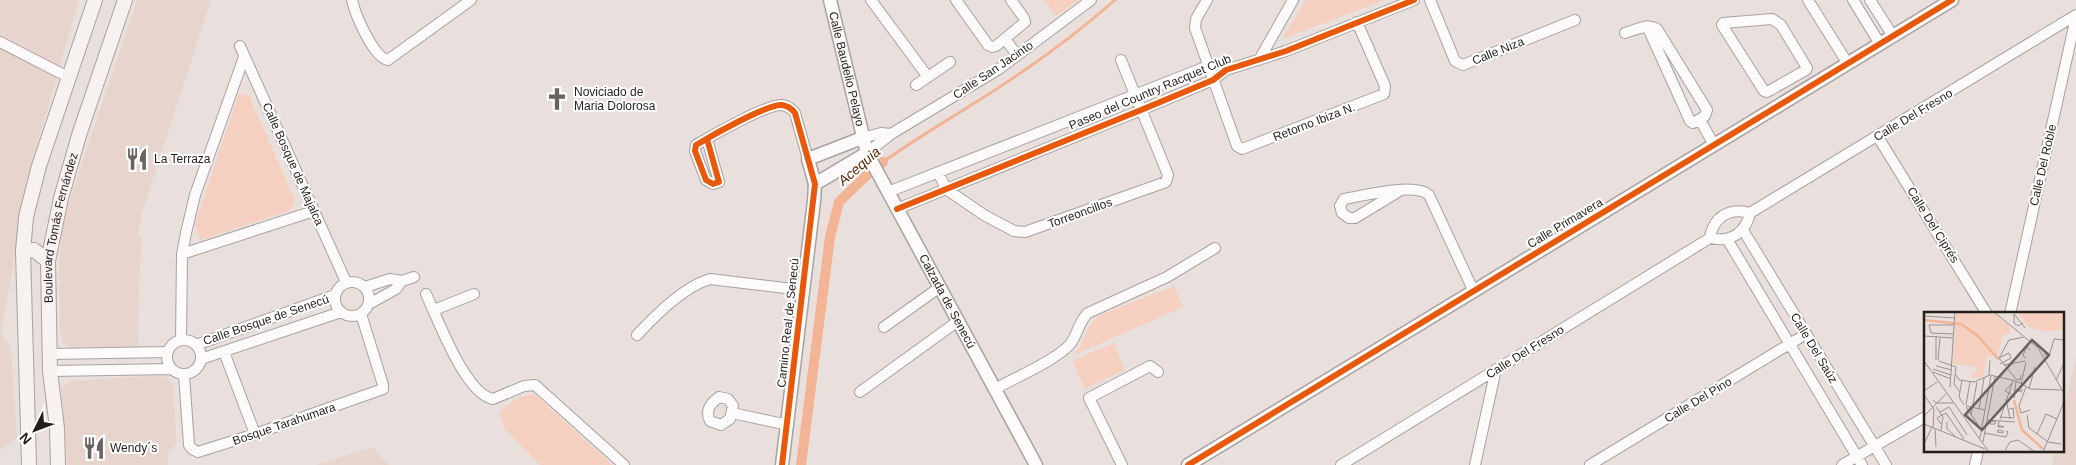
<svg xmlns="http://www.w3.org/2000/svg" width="2076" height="465" viewBox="0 0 2076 465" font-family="Arial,sans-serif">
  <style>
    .built { fill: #e7d5cd }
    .green { fill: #f5d0c0 }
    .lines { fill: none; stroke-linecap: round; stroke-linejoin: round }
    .stream { stroke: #f3b496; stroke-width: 3 }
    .canal { stroke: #f3b496; stroke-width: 10 }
    .minor-casing { stroke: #a9a29f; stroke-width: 12 }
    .tertiary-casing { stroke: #a9a29f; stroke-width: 15 }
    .secondary-casing { stroke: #a9a29f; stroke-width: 16 }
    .minor { stroke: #fcfafa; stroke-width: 10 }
    .tertiary { stroke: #fcfafa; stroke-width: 12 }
    .secondary { stroke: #f7f1ef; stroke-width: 14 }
    .cycleway-casing { stroke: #fff; stroke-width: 9 }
    .cycleway { stroke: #e8590c; stroke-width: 6 }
    .labels { text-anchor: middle; stroke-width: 4; stroke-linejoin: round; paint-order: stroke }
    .street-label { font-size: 12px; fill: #241e1b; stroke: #fff }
    .poi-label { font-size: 12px; fill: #241e1b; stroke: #fff; text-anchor: start }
    .water-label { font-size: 14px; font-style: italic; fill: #5c2707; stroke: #fff }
    .inset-river { fill: none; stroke: #f3b496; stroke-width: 2.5 }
    .inset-road { fill: none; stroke: #9a928f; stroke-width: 1 }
    .view { fill: #69625f; fill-opacity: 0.15; stroke: #69625f; stroke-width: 2.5 }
    .inset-edge { fill: none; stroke: #241e1b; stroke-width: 2.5 }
  </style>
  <rect width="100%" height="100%" fill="#e9e0dd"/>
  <!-- built -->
  <path class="built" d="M0,0H79L30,169L1,334L11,349L17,439L0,450Z
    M137,0H211L142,213L138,236L142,237L139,289L138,347H68L62,342L60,329L59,265L62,222Z
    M2076,357V465H2052L2055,451H2062V418Z
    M164,375L173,384L177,444L169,451L167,462L168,465H67L61,387L71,381Z
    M372,447L389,465H316Z"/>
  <!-- green -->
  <path class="green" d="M1044,0H1078L1056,16Z
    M1306,0H1385L1282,39Z
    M239,93L249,96L295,200L291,210L200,240L195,224Z
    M1174,286L1183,307L1072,356C1086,344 1085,327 1098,316Z
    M1114,343L1125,370L1085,389L1072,361Z
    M534,394L613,465H540L505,429L499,413C510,402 518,396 534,394Z"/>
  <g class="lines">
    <!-- stream -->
    <path class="stream" d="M883,162C912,141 943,123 973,104C1023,73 1071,39 1115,0"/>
    <!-- canal -->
    <path class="canal" d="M801,465L830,237L839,202L868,174L883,162"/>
    <defs>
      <path id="minor" d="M352,0C355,14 373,57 388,60L471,0
        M871,0L928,77
        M956,0L988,45L992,47L996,46L1025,22L1024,18L1011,0
        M1207,0L1196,19L1195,28L1237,146L1242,149L1384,94L1385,86L1357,22
        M1430,0L1455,61L1463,65L1575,20
        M1808,0L1848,64
        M1853,0L1880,44
        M1870,0L1893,36
        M1772,19L1781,25L1807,68L1806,70L1767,92L1764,91L1722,25L1723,23Z
        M1625,33C1635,30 1648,23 1657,29L1707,110L1705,116L1693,123L1690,121L1647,26
        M1005,39L1017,55
        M0,42L70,78
        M240,46L346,282
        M1259,60L1293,0
        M916,85L950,62
        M1700,120L1714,145
        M1878,137L1987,314
        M862,138L881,133L891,134
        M707,139L719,182L713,184L706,180L695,151L696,145C711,136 767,104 782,105C788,106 792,109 795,113L808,159
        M867,153L891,134L999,69L1091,0
        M938,172L946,189L984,215L1014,231L1025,232L1166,182L1168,175L1121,60
        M1401,190L1355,218H1349L1342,213L1340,206L1344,199C1363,196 1415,182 1429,195L1474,292
        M888,192L1208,66L1213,67
        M897,209L1141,110L1213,80L1226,70L1286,51L1414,0
        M1743,230L1886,465
        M1710,238C1713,217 1730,207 1750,213
        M1727,239L1862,465
        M182,254L314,211
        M335 299a17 17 0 1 1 34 0a17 17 0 1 1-34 0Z
        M365,287L390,279L402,281L414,277
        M426,294C438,319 465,394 493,399L524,386L535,385L624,465
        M369,304L396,289L402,281
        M434,310L474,294
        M2010,314L2076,17
        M884,327L940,287
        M637,335C656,315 683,287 710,279L802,290
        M167 357a17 17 0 1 1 34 0a17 17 0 1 1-34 0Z
        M181,340L182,254L186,233L195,195L244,57
        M196,345L335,295
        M224,352L255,434
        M50,354L167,352
        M201,359L341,312
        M50,371L171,369
        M184,375L189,445L192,449L198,452L255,434L383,389V385L361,314
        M995,389C1014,378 1059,359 1071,343C1078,333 1079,321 1088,313L1167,277L1215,248
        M860,392L958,321
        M719,397L728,399L733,406L730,419L721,425L710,421C705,410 710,404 719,397Z
        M732,413L788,425
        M1122,465L1089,398L1150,366L1158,372
        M1341,465L1710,238C1730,243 1746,233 1750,213L2076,15
        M1475,465L1496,369
        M1590,465L1806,334
        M1842,465L1925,417
        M1975,465L1978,451"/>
      <g id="tertiary">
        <path id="s1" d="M830,0L867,153L1036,465"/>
        <path d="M815,184L867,153"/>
        <path d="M782,465L814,201L815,184L808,159L862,138"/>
        <path d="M1188,465L1952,0"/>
      </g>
      <g id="secondary">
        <path d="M23,251L34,250L48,261"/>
        <path d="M29,465L23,251L26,217L39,166L95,0"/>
        <path id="s2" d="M58,465L57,428L50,371L48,261L61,198L80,132L125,0"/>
      </g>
    </defs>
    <!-- minor casing -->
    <use href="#minor" class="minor-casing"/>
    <!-- tertiary casing -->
    <use href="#tertiary" class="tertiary-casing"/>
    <!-- secondary casing -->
    <use href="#secondary" class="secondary-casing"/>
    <!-- minor -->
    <use href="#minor" class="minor"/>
    <!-- tertiary -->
    <use href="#tertiary" class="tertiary"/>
    <!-- secondary -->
    <use href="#secondary" class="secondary"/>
    <defs>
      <path id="cycleway" d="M707,139L719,182L713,184L706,180L695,151L696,145C711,136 767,104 782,105C788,106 792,109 795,113L815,184L782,465
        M897,209L1141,110L1213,80L1226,70L1286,51L1414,0
        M1188,465L1952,0"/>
    </defs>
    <!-- cycleway casing -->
    <use href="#cycleway" class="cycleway-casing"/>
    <!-- cycleway -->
    <use href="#cycleway" class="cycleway"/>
  </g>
  <!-- icons -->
  <defs>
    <symbol id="church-bare" viewBox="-9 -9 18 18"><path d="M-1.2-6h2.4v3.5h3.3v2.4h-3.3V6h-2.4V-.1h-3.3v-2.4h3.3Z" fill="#69625f" stroke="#fff" stroke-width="2.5" paint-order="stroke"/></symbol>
    <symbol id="restaurant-bare" viewBox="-9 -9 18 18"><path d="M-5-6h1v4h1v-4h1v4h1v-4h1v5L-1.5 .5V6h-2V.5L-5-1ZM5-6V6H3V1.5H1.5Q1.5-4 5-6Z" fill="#69625f" stroke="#fff" stroke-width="2.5" paint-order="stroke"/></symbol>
  </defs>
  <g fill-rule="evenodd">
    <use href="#church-bare" x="541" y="83" width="32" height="32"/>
    <use href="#restaurant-bare" x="121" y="143" width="32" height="32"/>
    <use href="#restaurant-bare" x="78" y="432" width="32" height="32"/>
  </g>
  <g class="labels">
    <!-- street labels -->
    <g class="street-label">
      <text transform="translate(1498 51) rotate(-22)" y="4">Calle Niza</text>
      <text dy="4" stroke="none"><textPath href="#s1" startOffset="71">Calle Baudelio Pelayo</textPath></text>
      <text transform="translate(993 70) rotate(-34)" y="4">Calle San Jacinto</text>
      <text transform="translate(1150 92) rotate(-23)" y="4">Paseo del Country Racquet Club</text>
      <text transform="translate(1913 115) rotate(-31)" y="4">Calle Del Fresno</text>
      <text transform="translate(1314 122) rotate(-21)" y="4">Retorno Ibiza N.</text>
      <text transform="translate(293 164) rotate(66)" y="4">Calle Bosque de Majalca</text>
      <text transform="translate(2043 165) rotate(-77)" y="4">Calle Del Roble</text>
      <text transform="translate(1080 213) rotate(-20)" y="4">Torreoncillos</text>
      <text transform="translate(1565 223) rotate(-31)" y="4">Calle Primavera</text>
      <text transform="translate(1933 225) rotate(58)" y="4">Calle Del Ciprés</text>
      <text dy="4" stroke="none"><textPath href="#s2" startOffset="239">Boulevard Tomás Fernández</textPath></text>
      <text dy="4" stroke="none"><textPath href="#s1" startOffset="326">Calzada de Senecú</textPath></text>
      <text transform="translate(266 320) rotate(-19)" y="4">Calle Bosque de Senecú</text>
      <text transform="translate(788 323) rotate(-84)" y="4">Camino Real de Senecú</text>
      <text transform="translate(1814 348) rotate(59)" y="4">Calle Del Saúz</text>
      <text transform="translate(1525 352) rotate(-32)" y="4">Calle Del Fresno</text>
      <text transform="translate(1698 400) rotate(-31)" y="4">Calle Del Pino</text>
      <text transform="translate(284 424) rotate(-19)" y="4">Bosque Tarahumara</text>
    </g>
    <!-- poi labels -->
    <g class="poi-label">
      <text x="574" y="96">Noviciado de<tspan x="574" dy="14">Maria Dolorosa</tspan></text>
      <text x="154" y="163">La Terraza</text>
      <text x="110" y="452">Wendy´s</text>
    </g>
    <!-- water labels -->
    <g class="water-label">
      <text transform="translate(859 166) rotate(-41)" y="5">Acequia</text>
    </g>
  </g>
  <!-- overview -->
  <g transform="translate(1924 312)">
    <rect width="140" height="140" fill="#e9e0dd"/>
    <path d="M32,0L72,2L86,14V22L79,23L74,42L63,44L59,65L48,66L49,60L54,61L50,54L29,52ZM93,0H140V17L120,20L104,15Z" fill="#f5d0c0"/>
    <path class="inset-river" d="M0,8L37,12L54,24L75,48M90,88L98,118L119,137"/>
    <path class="inset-road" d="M70,0L114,36L140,81M90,2V11L94,14L99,11M90,2L101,16M0,4L31,6M29,22L7,21L5,13H30M0,24L29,26M120,43L126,41L130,27L140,28M75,46L85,28L100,25M75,46L92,67L96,68L97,63M75,46L85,41L87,46L76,52M102,46L99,44L101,38L103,35L106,38M12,48V24M14,48L16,26M0,49L65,140M15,49L32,55L30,72L36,80M80,53L101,49M12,54L28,58M9,57L27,63M9,60L27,67M32,63L35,68L50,70L66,63L92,69L107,77L138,78M65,63L66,48M38,68L35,85L40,93M132,68L140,51M97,72L102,50M26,75L31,0M102,75L95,94L97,101L106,98M105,77L111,55M0,79L13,70M98,80L91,78H99M87,82L81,79L88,71M0,83L10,97L9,115M90,86L92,69M82,87L86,107M9,88L12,91H29M42,93L46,70M42,94L61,98M12,95L19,105L17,118M42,95L57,117M55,97L60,66M16,100L25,95L43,123M47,103L53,70M103,103L105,116L124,130L137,132M0,104L22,82M76,105L90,106L89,96L85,97M76,107L89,69M63,108L91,110M67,109L72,110L71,112H66ZM23,110V117L32,125M0,112L61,137M17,112L13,106L22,101L40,127M74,113L80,115H74L75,109M11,117L12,135M74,118L79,119V121L73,120ZM60,121L82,125L84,120L82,119M113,122L122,102L133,107M56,126L67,64M1,130L8,115M59,130L71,64M81,138L86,130L94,128L111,140M119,140L140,90"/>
    <path class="view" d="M108,28L125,43L58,118L41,103Z"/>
    <rect width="140" height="140" class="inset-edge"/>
  </g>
  <!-- north arrow -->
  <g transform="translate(35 430) rotate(228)" stroke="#ffffff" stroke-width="4" paint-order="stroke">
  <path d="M0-4L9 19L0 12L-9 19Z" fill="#241e1b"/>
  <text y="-8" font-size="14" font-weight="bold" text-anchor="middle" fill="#241e1b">N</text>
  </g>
</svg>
